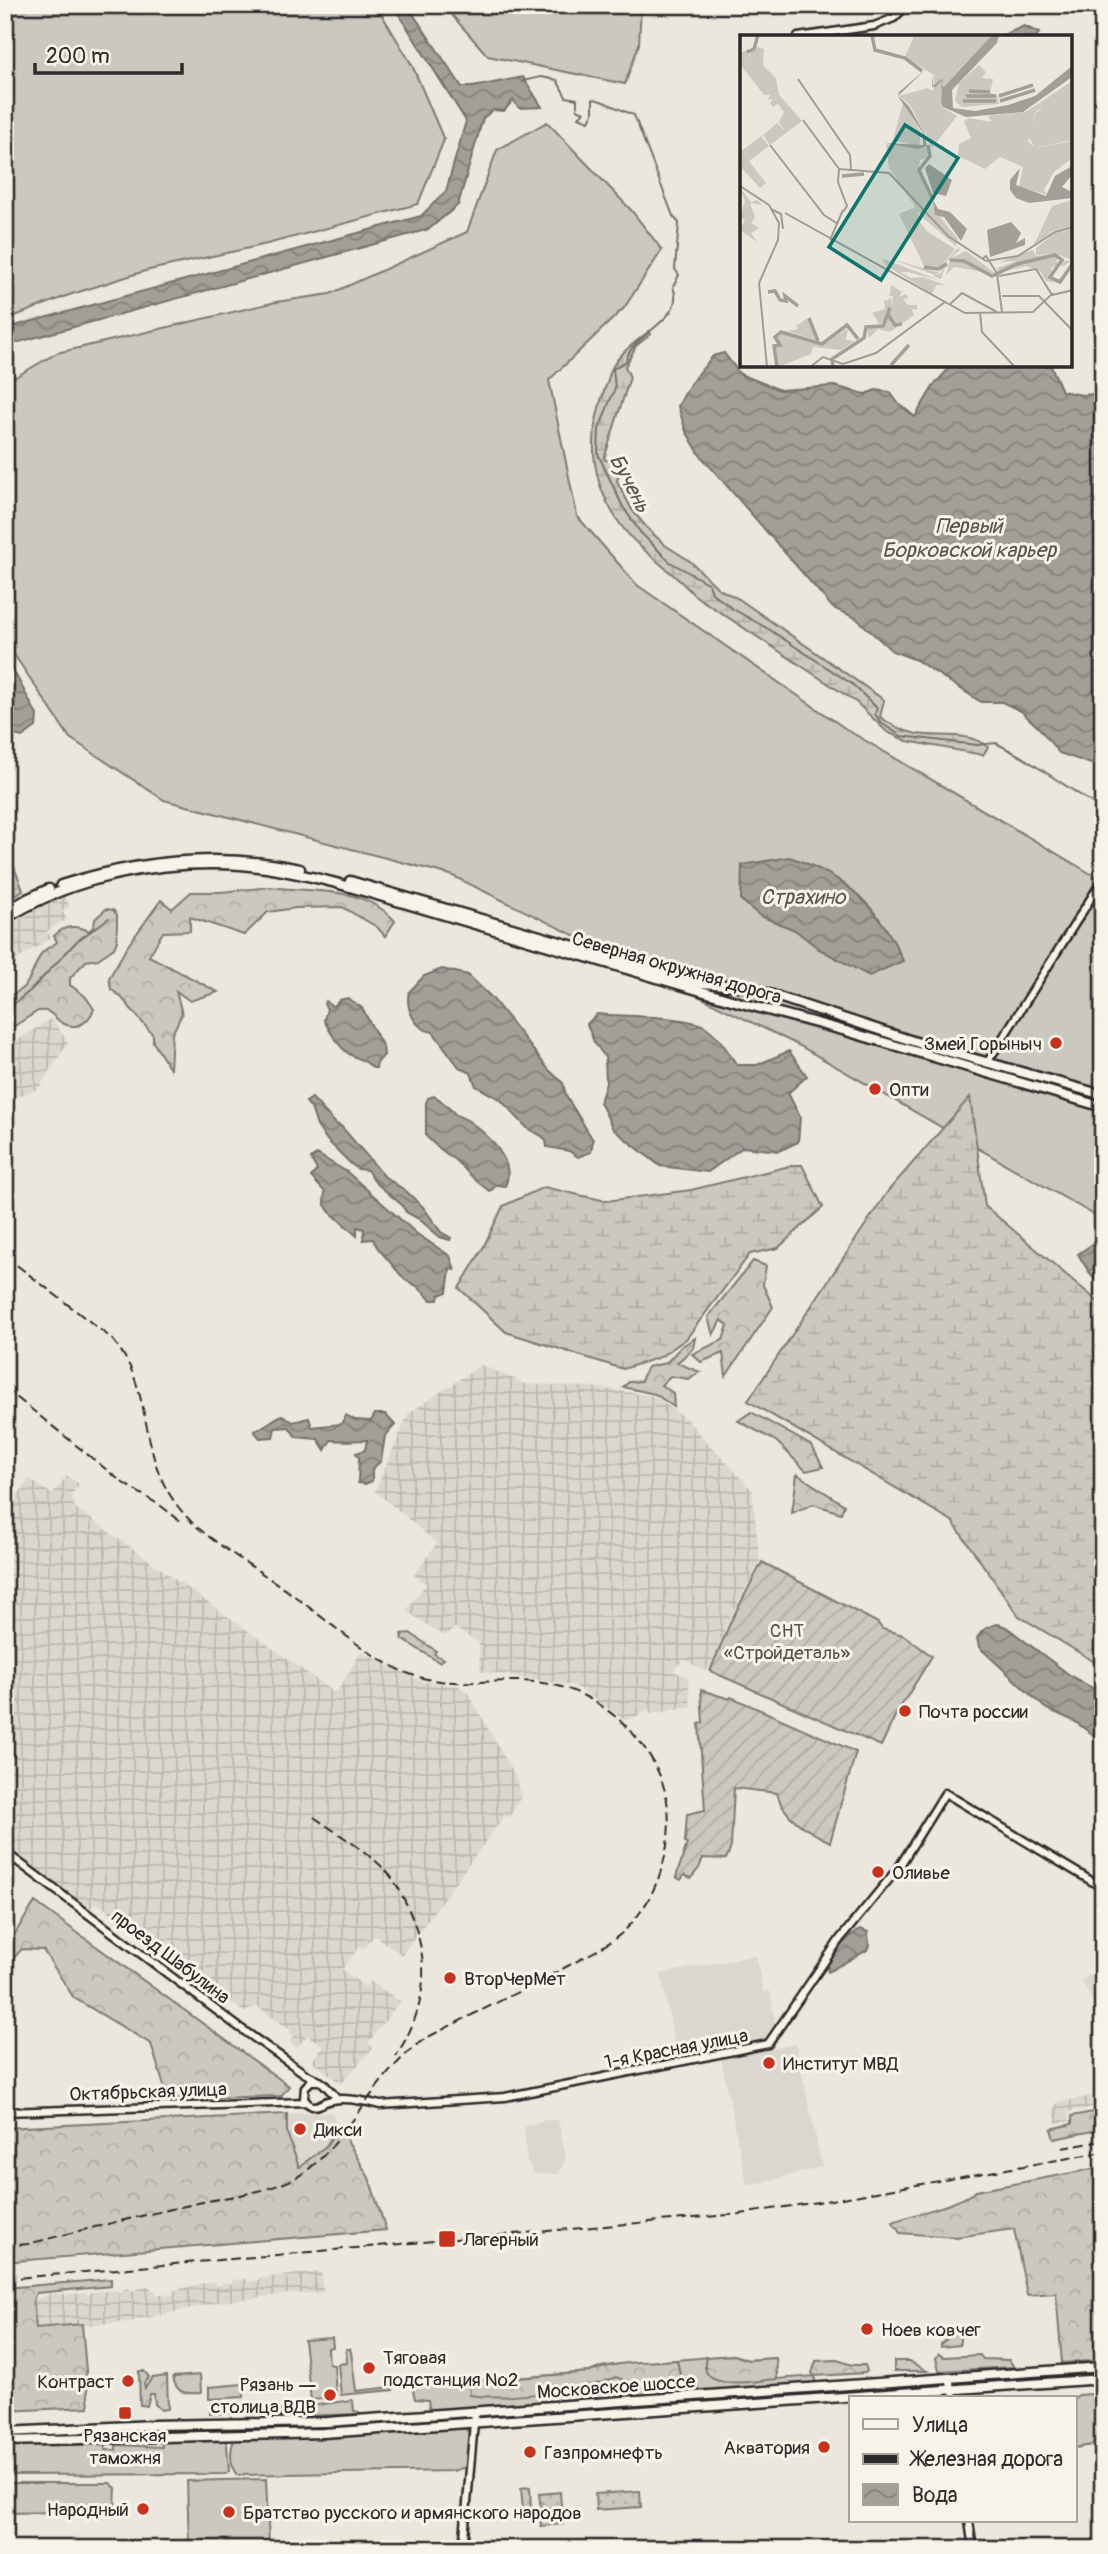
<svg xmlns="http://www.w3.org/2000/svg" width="1108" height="2554" viewBox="0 0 1108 2554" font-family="Pangolin,sans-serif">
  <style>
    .built { fill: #dbd7ce }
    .industrial { fill: url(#industrial-grid) }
    .grass { fill: #cbc8bf; stroke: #7b7a75; stroke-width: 2 }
    .forest { fill: url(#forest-crowns); stroke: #7b7a75; stroke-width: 2 }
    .wetland { fill: url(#wetland-marsh); stroke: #7b7a75; stroke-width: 2 }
    .park { fill: url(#park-dots); stroke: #7b7a75; stroke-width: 2 }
    .garden { fill: url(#garden-furrows); stroke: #7b7a75; stroke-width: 2 }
    .water { fill: url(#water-waves); stroke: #72716c; stroke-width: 2 }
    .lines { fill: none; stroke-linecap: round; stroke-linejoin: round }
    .stream { stroke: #72716c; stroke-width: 2 }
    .tertiary-casing { stroke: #2b2b2b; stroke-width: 11 }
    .primary-casing { stroke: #2b2b2b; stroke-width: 13 }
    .tertiary { stroke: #f7f3e8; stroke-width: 6 }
    .primary { stroke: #f7f3e8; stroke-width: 8 }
    .rail { stroke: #2b2b2b; stroke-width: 2; stroke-dasharray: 10 5; stroke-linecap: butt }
    .poi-dot { fill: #c8321e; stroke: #f7f3e8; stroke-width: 2.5 }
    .labels { text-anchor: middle; stroke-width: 6; stroke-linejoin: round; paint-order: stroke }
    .street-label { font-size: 19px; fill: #2b2b2b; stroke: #f7f3e8 }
    .poi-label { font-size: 19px; fill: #2b2b2b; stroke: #f7f3e8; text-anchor: start }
    .park-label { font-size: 19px; fill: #535250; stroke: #f7f3e8 }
    .water-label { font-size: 21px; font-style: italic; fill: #555451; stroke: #f7f3e8 }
    .inset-river { fill: none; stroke: #a29f98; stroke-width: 3.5 }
    .inset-road { fill: none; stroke: #9e9c96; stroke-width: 2 }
    .view { fill: #0f766e; fill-opacity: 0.15; stroke: #0f766e; stroke-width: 3.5 }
    .inset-edge { fill: none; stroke: #2b2b2b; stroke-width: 3.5 }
  </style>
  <defs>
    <pattern id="industrial-grid" width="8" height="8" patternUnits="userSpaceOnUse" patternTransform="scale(1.75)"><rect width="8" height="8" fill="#dbd7ce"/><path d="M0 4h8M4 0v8" fill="none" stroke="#bcb9b1"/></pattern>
    <pattern id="forest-crowns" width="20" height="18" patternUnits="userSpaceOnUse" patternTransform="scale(1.75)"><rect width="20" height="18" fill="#cbc8bf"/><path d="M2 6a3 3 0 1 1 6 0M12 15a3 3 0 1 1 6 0" fill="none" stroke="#aeaca4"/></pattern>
    <pattern id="wetland-marsh" width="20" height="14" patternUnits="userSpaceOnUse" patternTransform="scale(1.75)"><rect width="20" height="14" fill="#cbc8bf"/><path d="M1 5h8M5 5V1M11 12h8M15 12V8" fill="none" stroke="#aeaca4"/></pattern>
    <pattern id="park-dots" width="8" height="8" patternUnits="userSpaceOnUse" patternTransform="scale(1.75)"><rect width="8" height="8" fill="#cbc8bf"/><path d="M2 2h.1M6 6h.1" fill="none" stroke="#aeaca4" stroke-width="1.8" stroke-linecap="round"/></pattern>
    <pattern id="garden-furrows" width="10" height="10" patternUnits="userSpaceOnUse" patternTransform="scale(1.75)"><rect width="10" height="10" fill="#cbc8bf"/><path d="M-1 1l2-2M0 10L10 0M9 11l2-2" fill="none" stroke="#aeaca4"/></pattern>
    <pattern id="water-waves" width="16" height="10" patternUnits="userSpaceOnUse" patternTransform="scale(1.75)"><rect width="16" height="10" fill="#a29f98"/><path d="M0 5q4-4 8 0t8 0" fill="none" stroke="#84827c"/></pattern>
  </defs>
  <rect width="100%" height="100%" fill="#ebe7dd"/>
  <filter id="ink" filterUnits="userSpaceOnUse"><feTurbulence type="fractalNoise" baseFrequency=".0143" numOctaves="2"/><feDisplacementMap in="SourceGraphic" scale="14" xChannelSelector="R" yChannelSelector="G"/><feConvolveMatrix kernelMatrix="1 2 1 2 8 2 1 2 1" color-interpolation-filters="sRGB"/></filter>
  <g filter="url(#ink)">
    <!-- built -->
    <path class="built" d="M756,1955L763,1992L770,1991L776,2026L769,2038L677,2056L661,1974Z
      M1103,1966V2019L1081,1981Z
      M796,2044L822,2167L747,2186L721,2059Z
      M331,2112L339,2126L326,2146L299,2167L287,2133V2114Z
      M545,2120H558L566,2157L559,2174H534L527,2161L524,2127Z"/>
    <!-- industrial -->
    <path class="industrial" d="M62,893L70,906L62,911L67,919L47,931L51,938L5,967V928Z
      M52,1018L68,1043L38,1089L5,1101V1048Z
      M481,1365L526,1384L593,1387L654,1396L686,1419L752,1490L760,1561L727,1624L712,1662L705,1672L684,1659L673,1671L688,1677L691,1707L651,1714L647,1710L634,1718L625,1720L575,1686L480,1671L479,1643L455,1628L445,1636L406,1611L426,1584L414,1575L437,1543L375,1491L408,1414Z
      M67,1476L79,1484L72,1494L73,1503L77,1509L334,1692L338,1690L361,1652L421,1681L458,1686L468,1692L518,1782L521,1797L509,1818L505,1815L402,1955L374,1935L365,1948L360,1946L342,1969L365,1987L370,1981L400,2001L368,2043L373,2048L341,2084L312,2061L323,2046L307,2035L297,2048L289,2042L293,2037L289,2033L291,2031L257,2006L244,2012L96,1902L90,1909L5,1846V1826L16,1812L5,1804V1514L29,1479L52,1494Z
      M1103,2094V2105L1068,2112L1070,2121L1056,2123L1054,2110L1058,2102Z
      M321,2272L323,2293L290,2294L221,2302L128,2322L36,2328L33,2300L47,2295L48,2299V2294H65L66,2297L68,2294L87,2293V2295H90V2292L118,2290V2293H121V2290L129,2288L130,2291L150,2286L151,2290H155L156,2295L165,2293L166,2296L174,2294L173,2291L198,2284L215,2282L216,2286L222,2285V2282L232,2284V2280L248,2279V2282L259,2280V2278L263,2277L264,2279L269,2277Z"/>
    <!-- grass -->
    <path class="grass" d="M5,5H376L412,65L444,140L418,204L267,244L145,271L69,295L5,320Z
      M443,5H641L639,44L625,84L488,56Z
      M547,122L631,210L662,250L624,308L549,380L577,516L637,585L849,731L1103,881V1220L800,1046L451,875L164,800L70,738L5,641V383L57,353L276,302L330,294L467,232L497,150Z
      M960,2327V2345L941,2347V2344Z
      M332,2338L333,2347L328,2348L329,2364L334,2365L336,2395L334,2398L311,2400L304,2340Z
      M346,2349H350L351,2352L356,2391L392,2387L393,2390L341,2395L338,2364L347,2363Z
      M939,2354L944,2357L980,2355L983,2359L1009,2360L1014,2367L939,2371L936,2358Z
      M734,2355L748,2360L776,2358L777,2379L815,2376V2384L430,2413L428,2400L415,2399L412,2386L590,2372L601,2367L615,2365Z
      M894,2361H909L927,2371H894Z
      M200,2375L201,2393C186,2394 176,2394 173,2377Z
      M942,2383V2385L484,2416Z
      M243,2384L244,2397L209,2399V2387Z
      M1103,2393V2439L1095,2440L1092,2445L1075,2448L1074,2398L1079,2395Z
      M351,2400L353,2401L354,2411L359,2412V2414L270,2417V2412Z
      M232,2403V2413L210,2414V2405Z
      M469,2417L322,2429L73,2435L101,2432L322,2426Z
      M464,2428L470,2433L469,2462L466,2467L453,2471L237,2475C230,2468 229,2448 235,2439L380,2434Z
      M218,2440L226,2441L227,2445L229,2472L225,2474L5,2475V2446L106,2444L105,2450H116V2445L162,2447V2442Z
      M266,2479L269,2544L189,2546L187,2481Z
      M5,2483H110L116,2488L115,2505L109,2511L7,2513Z
      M562,2509L563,2524L541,2526L540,2511Z"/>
    <!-- forest -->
    <path class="forest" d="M271,887C314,893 363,885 395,921L385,936L377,927L342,907L296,908L268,912L244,935L190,917V931L163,932L149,956L218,992L190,1001L176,991L182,1014L172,1034L170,1069L153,1042V1035L122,998L111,989L109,978L127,947L161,900L172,909L191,892H221Z
      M106,909L113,910L117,915V941L114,948L98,959L86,961L70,978V985L85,996L94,1009C88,1023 77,1031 62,1023C52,1017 52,1009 38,1011L5,1032V998C31,988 29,977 40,956C43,949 51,947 57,942L54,936C64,925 76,925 89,931L94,926L95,919Z
      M753,1261L766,1266L763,1285L773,1307L726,1376L723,1353L701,1362L692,1354L723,1340L728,1325L721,1320L713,1335L708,1317Z
      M695,1338L693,1348L677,1363L700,1372L688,1379L670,1376L661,1385L673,1393L674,1407L655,1394L623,1387L629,1382L641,1381L647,1367L666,1363L682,1346Z
      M751,1412L812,1446L823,1467L806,1471L776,1441L738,1421Z
      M797,1474L844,1505L841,1513L813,1504L792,1513Z
      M410,1633L436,1651L434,1654L443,1659L439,1662L402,1639V1634Z
      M35,1902L289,2086L281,2096L168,2099L151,2044L74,1998L43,1950L22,1949L5,1967V1949Z
      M1103,2110V2129L1054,2139L1051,2129L1072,2124V2116Z
      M287,2114V2133L299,2167L326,2146L339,2126L369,2178L386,2230L5,2262V2128Z
      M1103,2167V2360L1062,2363L1056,2293L1027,2295L1014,2229L956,2237L900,2233L893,2222C919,2212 955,2206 976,2191Z
      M111,2279V2286L36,2293L33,2300L36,2328L82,2324L89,2407L5,2411V2288Z
      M734,2355L748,2360L776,2358L777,2379C756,2380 696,2395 706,2357Z
      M677,2360L680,2374L675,2380L639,2386L616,2377C588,2391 502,2400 470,2395L469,2382L590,2372C616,2360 648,2363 677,2360Z
      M837,2360L852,2365H865L867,2371L865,2373L815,2376L812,2373L816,2361Z
      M139,2371H144L149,2377L144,2383L145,2388L152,2378L167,2376L168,2409L161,2410L155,2404L154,2394H150L147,2406L140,2405Z"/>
    <!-- wetland -->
    <path class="wetland" d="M649,331L651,334L636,346L625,367L630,377L604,459L613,463L619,474L617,481L632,510L647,528L665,545L690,561L719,589L739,599L884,700L880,717C892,725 902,731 917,734C940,738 969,731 988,747L983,755L907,741L887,732L856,702L694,595C670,568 638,551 618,521C589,478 588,435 605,388C608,382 609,374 612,368C619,353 637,341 649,331Z
      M970,1097L985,1206L1103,1306V1667L1019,1616L952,1521L748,1401L888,1191Z
      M794,1165H802L823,1207L778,1248L750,1254L686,1339L660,1357L623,1369L506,1332L459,1288L482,1250L503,1206L544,1187L606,1201L691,1190Z"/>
    <!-- park -->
    <path class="park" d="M5,844L23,890L5,902Z
      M530,2487L531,2509L523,2510L521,2488Z
      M640,2491L641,2507L596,2510L595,2494Z
      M560,2492L561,2507L541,2509L539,2494Z"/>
    <!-- garden -->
    <path class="garden" d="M762,1562L878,1623L882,1629L903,1635L932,1656L895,1716L881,1746L710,1671L730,1623Z
      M701,1690L730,1699L731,1697L856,1752L830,1842C808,1831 783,1818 777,1793L734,1788L731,1847L726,1859L703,1858L699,1868L691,1878L684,1875L681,1880L676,1877L687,1844L685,1842L687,1814L705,1810L699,1724L703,1723Z"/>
    <!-- water -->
    <path class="water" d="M393,5H407L462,87H473L523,77L542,107L519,108L513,100L504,111L493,110L483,118L458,205L429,229L5,346L7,328L421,216L446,191L466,121Z
      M1024,26L1039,33L1036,37H999Z
      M724,353L740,374L780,390L834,386L865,394L876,390L890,392L898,403L915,417L934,385L951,366H1051L1062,391L1082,395L1103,393V768L1059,753L1039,728L1021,711L1002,702H981L916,660L892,651L856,618L833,608L700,455L686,431L678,406L690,384L713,356Z
      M5,660L11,666L37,715L36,727L22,737L5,733Z
      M789,857C845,875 880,907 903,961L869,976L819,949L795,930L760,916L741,900L742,865Z
      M442,969L468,975L492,998L549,1070L563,1083L566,1096L593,1140L591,1152L578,1157L569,1151L547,1147L546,1141L542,1136L528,1129L501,1100L476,1086L471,1073L459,1067L433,1032C415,1030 405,1008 409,992L424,976Z
      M347,998L362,1008L383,1047L384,1055L377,1063L376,1068H373C366,1061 362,1060 353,1056C340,1050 330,1032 324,1020L327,1009L324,1004L326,1001L333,1007L340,1000Z
      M597,1014C623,1017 686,1015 706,1027C720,1037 727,1051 737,1065H757L789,1051L807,1076L788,1093L800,1117L798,1142L779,1151L743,1147L708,1172L660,1166L613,1129L600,1102L606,1083L605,1057L594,1042L587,1024Z
      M434,1096C442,1100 448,1108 455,1114C459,1117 465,1118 470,1122C487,1134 517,1162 505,1186L497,1185L490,1191C476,1183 468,1172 456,1161C445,1152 435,1146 426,1136V1103L428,1098Z
      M312,1098L336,1124L341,1126L385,1177L406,1191L423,1207L441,1232L451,1238L450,1240L440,1237L419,1219L406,1212L402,1205L375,1182L367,1170L358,1169L351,1164L327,1140L317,1126L311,1108L306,1102Z
      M317,1154L347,1172L417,1234L450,1256L455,1270L450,1269L447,1292L439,1295L438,1300H431L417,1286L405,1280L377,1247L373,1239L363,1240L364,1229L357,1227V1236L329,1211L324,1203L325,1192L311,1177L317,1170L311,1159Z
      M1097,1241H1103V1287L1091,1275L1078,1254Z
      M375,1414H385L395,1425L385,1436L381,1461L372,1469V1481L365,1484L358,1483L359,1457L356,1453L365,1450L367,1440C354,1440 344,1442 331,1440L325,1450L318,1439L296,1437L289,1427L275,1428L273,1437L260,1438L254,1431C264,1427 272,1420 282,1415L293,1422L309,1418L312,1427L341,1424L346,1415L355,1420L371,1421Z
      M998,1624L1006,1627L1071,1676L1103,1694V1742L1074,1721L1045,1708L979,1647L977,1638C983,1629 988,1626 998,1624Z
      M860,1929L868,1932L869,1945L867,1950L828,1972L827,1964C836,1950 846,1938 860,1929Z"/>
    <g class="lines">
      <!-- stream -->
      <path class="stream" d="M523,81L541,77L557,80L566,97L577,99V109L584,112L579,117L589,121L593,113V99C601,99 624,112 634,115L673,216L679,223L675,269L679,275L673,287C687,320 630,334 626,361L613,369L615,388L599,429L598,454L623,507L640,532L670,562L709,584L712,593L733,609L770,630L852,684L877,708L875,714L881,723L901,736L977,745L996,743L1022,757L1103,810
        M5,1011L31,990L77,941L109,918"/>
      <defs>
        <path id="tertiary" d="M798,37L874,26L894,18L907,5
          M987,1063L1103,879
          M5,1852L236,2025L304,2073L323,2083L338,2099
          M320,2081H311L305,2087L304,2099C307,2102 307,2104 312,2106C319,2107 322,2102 328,2101C343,2096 365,2101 380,2105L505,2097L768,2044L840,1939L899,1867L945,1793L1103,1888
          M5,2112L306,2102
          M948,2378L953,2390L954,2398
          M969,2521L973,2549
          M463,2549L475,2411"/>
        <path id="primary" d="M350,881L702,983L748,987L925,1045L1103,1095
          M61,885C139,860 220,852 300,869
          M5,912L27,899L49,889
          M5,919C73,876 162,860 241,865C273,868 305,875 336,883L745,1004L846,1031L1103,1107
          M5,2432L154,2425L327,2422L1103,2367
          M5,2441L323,2433L1103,2379"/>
      </defs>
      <!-- tertiary casing -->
      <use href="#tertiary" class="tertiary-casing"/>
      <!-- primary casing -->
      <use href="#primary" class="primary-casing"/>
      <!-- tertiary -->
      <use href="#tertiary" class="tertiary"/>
      <!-- primary -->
      <use href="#primary" class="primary"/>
      <!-- rail -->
      <path class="rail" d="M5,1256L111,1338C140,1370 142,1410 152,1450C159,1483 177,1511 203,1532C232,1555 263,1573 293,1595C328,1621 367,1656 407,1673C462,1695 521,1667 578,1693C617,1711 652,1746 664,1788C678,1836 660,1898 623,1932C606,1947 584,1957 564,1968C520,1992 475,2013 430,2036C376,2069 355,2134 305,2172C279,2191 230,2196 198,2203C141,2216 85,2229 28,2244L5,2246
        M5,1388L123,1483L161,1506L183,1523
        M314,1817C336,1833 363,1848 383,1868C395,1879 402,1894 408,1908C432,1962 427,2007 396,2056
        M1062,2148L1103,2141
        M5,2279L740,2214L831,2200L1103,2152"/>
    </g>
  </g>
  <!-- markers -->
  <g class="poi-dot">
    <circle cx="1056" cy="1043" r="7"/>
    <circle cx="875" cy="1089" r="7"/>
    <circle cx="905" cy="1711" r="7"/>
    <circle cx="878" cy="1872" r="7"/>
    <circle cx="450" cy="1978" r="7"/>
    <circle cx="769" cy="2063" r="7"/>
    <circle cx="300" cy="2129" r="7"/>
    <rect x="438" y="2230" width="18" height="18" rx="3.5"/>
    <circle cx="867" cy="2329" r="7"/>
    <circle cx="369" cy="2368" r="7"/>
    <circle cx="128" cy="2381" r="7"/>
    <circle cx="330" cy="2395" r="7"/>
    <rect x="118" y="2406" width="14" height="14" rx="3.5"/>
    <circle cx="824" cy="2447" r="7"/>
    <circle cx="530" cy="2452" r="7"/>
    <circle cx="143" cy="2509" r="7"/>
    <circle cx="229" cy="2512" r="7"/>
  </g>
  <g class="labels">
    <!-- street labels -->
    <g class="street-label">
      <text transform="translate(677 967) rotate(16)" y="7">Северная окружная дорога</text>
      <text transform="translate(171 1956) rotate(37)" y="7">проезд Шабулина</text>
      <text transform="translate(676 2048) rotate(-11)" y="7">1-я Красная улица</text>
      <text transform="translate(148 2091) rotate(-2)" y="7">Октябрьская улица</text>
      <text transform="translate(616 2386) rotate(-4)" y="7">Московское шоссе</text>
    </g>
    <!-- poi labels -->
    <g class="poi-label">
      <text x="1042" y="1050" text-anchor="end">Змей Горыныч</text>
      <text x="889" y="1096">Опти</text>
      <text x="919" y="1718">Почта россии</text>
      <text x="892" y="1879">Оливье</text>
      <text x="464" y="1985">ВторЧерМет</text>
      <text x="783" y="2070">Институт МВД</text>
      <text x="314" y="2136">Дикси</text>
      <text x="463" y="2246">Лагерный</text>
      <text x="881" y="2336">Ноев ковчег</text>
      <text x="383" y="2364">Тяговая<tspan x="383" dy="22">подстанция №2</tspan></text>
      <text x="114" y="2388" text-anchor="end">Контраст</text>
      <text x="316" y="2391" text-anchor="end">Рязань —<tspan x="316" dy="22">столица ВДВ</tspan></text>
      <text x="125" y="2442" text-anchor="middle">Рязанская<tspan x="125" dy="22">таможня</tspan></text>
      <text x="810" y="2454" text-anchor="end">Акватория</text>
      <text x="544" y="2459">Газпромнефть</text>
      <text x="129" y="2516" text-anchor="end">Народный</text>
      <text x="243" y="2519">Братство русского и армянского народов</text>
    </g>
    <!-- park labels -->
    <g class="park-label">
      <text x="787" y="1637">СНТ<tspan x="787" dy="22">«Стройдеталь»</tspan></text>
    </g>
    <!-- water labels -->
    <g class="water-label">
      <text transform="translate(630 483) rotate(62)" y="7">Бучень</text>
      <text x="969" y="533">Первый<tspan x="969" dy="24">Борковской карьер</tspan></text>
      <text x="803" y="904">Страхино</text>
    </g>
  </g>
  <!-- overview -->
  <g transform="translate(740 35)">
    <rect width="332" height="332" fill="#ebe7dd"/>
    <path d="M210,0H252L204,52L202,72L217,81L192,113L170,70L159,61L188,53L193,56L194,40L165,22L174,1ZM239,30L246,37L242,43L253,44L250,58L257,60L259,69L222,72L215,66L219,48ZM163,68L181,97L179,112L153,105ZM298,69L302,73L295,77L288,107L296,113L332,106V123L314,137L304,155L308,160L279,152L283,132L260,122L245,134L218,121L219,109L231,103L224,87L228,83L252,87L248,81L285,77ZM146,109L187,112L189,122L180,125L178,137L201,183L218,204L216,211L182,182L149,133ZM0,153L11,167L17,165L22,170L10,168L15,182L11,188L19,193L11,198L17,207L0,195L5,185L0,182L5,166ZM332,165V191L313,196L294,210L312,171ZM332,194V225L317,219L296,220V213L315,198ZM151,250L162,257L159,262L166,259L168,263L163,264L168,270H177V275L172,274L174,280L150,297L138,294L129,303L127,293L142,292L146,285L147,280L140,290L132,278L145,274L144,265L147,266L151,262L152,271L153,261H145L150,260ZM68,283L76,305L47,296L58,294L56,291ZM108,293L106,305L115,306L101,315L73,312L71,319L38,332L34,310L41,309L36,302L41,298L83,310Z" fill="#cbc8bf"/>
    <path d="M332,46V105L295,113L288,101L296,77L302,74L298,69ZM218,213L220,215L209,224L226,216L256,239L214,232L206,240L209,227L224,226L214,223L207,226L201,244L193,241L201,238L207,225L201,236L195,240L151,224L197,237L201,236L200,232ZM293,215L296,221L317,219L323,226H331L322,232L320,224L316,222L318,231L311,232L314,247L327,239L321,249L306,246L301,237L286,231L259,238L257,233L277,226L259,227ZM141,223L199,245L168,237H161L171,243L183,242L205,250H196L192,259L147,231Z" fill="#cbc8bf"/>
    <path d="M178,171L179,186L188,197L215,214L200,232L184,231L159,179Z" fill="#cbc8bf"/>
    <path d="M16,12L24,14L23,30L36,43L39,60L62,86L30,110L23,100L37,88L44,95L39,87L44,77L38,69L33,72L30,68L33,64L28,65L30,60H24L0,29V18L9,14V26L10,17ZM21,101L29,111L9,126L26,148L20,153L1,132L0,117Z" fill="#cbc8bf"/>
    <path d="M252,0H259L257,8L212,55L213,73L235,76L268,70L295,61L332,31V42L283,77L226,82L203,72L201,67L202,56L201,51L202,45L196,52H193L192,51V39L186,34L158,61L169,71L184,98L187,111L178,114L145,108L183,110V98L159,63L158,61L159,57L186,34L192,39L193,51L201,44L203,45L202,51L204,52ZM189,129L212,145L206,161L193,158L185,133ZM332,131V140L322,152L332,157V163L289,168L276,163L270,155V145L280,133L276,150L306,161L315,141ZM193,165L198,174L210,177L227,194L221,206L204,182L195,180ZM271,187L281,198L276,208L285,203V210L250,222L247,195Z" fill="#a29f98"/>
    <path class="inset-river" d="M132,0L135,15L165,23L182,36M7,17L14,14L18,0M229,56L250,57M226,61H256M259,61L293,50M223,66H256M260,66L295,55M188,110L190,121L179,135L193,165M102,141L124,139M210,225L224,226L252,241L277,229L315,220L322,225L310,242L320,247L333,228M184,232L198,234L207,229M28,257L35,256L40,265L46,266L45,261L58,271M147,278L155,290L162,289M69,283L78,306M151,330L169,310M37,332L34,311L40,310L35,302L41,297L82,309L107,290L118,304M93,332L92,324L124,303L126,292L143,291L150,273"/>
    <path class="inset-road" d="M58,44L110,120L111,134M63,85L99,134M30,110L84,180L98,189M99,134L149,138L208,201L246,226L278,221L315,197L333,192M99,134L98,147L107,171L103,177M0,151L29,170L39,188L38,205L19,248L27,332M31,174L41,179L43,194M45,178L225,278L293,277L313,258M90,205L103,175M242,224L246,221L258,240M257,239L262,277M259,241L296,234L312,260L333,255M262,261H299L333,296M209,270L222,258L257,277M240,278L242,297L275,332M70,332L83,322L103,329L136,318L205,267"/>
    <path class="view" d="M165,90L218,123L141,245L89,212Z"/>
    <rect width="332" height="332" class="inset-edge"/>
  </g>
  <!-- margin -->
  <rect width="1108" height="2554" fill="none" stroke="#f7f3e8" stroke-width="28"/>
  <rect x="14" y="14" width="1080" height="2526" fill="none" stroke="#2b2b2b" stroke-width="2.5" filter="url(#ink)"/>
  <!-- legend -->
  <rect x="849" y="2396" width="228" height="126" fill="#f7f3e8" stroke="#a5a39c" stroke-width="2"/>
  <rect x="863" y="2419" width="35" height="10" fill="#f7f3e8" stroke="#a5a39c" stroke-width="2"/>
  <text x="912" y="2432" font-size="21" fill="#2b2b2b">Улица</text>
  <rect x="863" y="2454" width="35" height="10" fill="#2b2b2b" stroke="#a5a39c" stroke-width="2"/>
  <text x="912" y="2466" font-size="21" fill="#2b2b2b">Железная дорога</text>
  <rect x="863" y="2484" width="35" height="21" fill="url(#water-waves)" stroke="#a5a39c" stroke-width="2"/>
  <text x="912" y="2502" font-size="21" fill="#2b2b2b">Вода</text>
  <!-- scale -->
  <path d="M35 63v10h147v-10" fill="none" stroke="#2b2b2b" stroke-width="3.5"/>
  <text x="46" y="63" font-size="21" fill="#2b2b2b" stroke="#f7f3e8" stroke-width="5" paint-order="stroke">200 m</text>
</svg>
